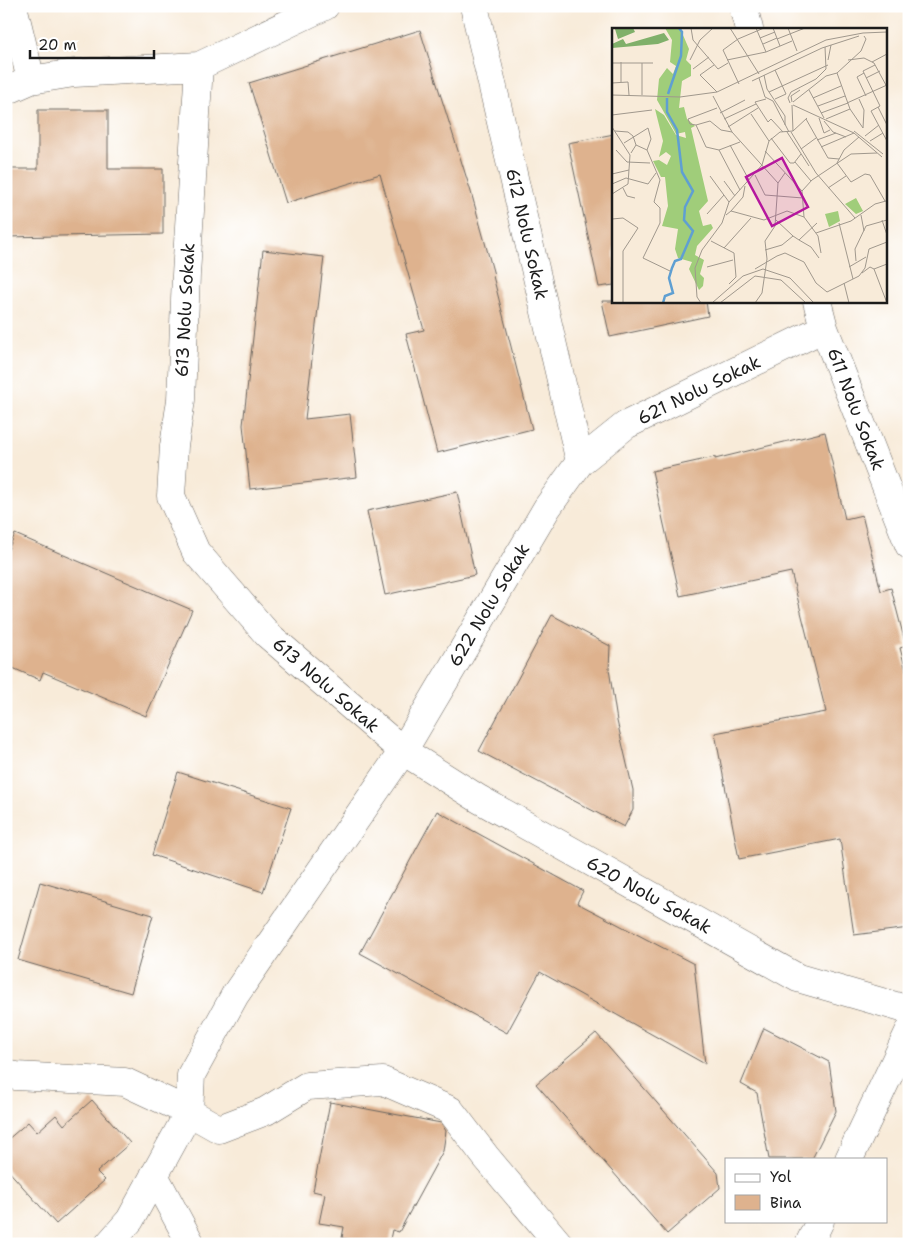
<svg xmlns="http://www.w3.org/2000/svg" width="915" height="1250" viewBox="0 0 915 1250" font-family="'Shantell Sans',sans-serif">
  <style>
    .building { fill: #deb28e }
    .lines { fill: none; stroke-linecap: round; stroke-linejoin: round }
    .minor-casing { stroke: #69645e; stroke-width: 29 }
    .minor { stroke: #fff; stroke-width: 28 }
    .labels { text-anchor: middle; stroke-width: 4; stroke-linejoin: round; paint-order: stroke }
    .street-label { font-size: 18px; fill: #1c1c1c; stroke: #fff }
    .inset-river { fill: none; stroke: #5f9fd2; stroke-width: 2.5 }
    .inset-road { fill: none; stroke: #a0988d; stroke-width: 1 }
    .view { fill: #b5179e; fill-opacity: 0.15; stroke: #b5179e; stroke-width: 2.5 }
    .inset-edge { fill: none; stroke: #1c1c1c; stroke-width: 2.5 }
  </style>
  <rect width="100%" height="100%" fill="#fff"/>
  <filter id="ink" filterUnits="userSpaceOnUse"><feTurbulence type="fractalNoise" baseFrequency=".02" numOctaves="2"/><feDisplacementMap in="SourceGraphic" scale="10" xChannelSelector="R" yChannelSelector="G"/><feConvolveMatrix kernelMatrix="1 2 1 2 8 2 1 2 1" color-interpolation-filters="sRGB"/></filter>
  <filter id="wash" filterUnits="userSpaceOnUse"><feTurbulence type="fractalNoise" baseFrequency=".0096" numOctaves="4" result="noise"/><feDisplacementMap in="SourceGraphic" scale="20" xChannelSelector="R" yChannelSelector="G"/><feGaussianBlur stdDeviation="1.12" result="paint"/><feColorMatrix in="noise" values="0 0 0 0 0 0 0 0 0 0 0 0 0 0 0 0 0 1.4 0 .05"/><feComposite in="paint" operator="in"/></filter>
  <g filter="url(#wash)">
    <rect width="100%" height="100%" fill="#f8ebd9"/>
    <g id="blocks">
      <!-- building -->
      <path class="building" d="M420,30L471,192L494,275L493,276L532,429L437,453L406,334L424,330L380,174L286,203L249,83Z
        M38,110H108V169H163V234L6,237V169H38Z
        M614,134V285L599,287L568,143Z
        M263,250L324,257L305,419L350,414L357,477L250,489L243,425Z
        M602,301H706L708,316L610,337Z
        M825,432L845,519L862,515L881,591L891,588L906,646L900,648L909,682V928L854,935L840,839L739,859L715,733L826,712L791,572L680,596L652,471L715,457V459Z
        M457,492L475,575L385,595L367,511Z
        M15,534L192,610L146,716L43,672L40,680L6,665V554Z
        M552,615L610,646L609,669L617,721L633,790V810L624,827L479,751Z
        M178,772L291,808L263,892L152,855Z
        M437,811L583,891L577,903L694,964L705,1064L540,972L507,1033L360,953Z
        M40,882L153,915L131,993L18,960Z
        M764,1028L829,1062L836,1111L812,1159H769L757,1093L741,1084Z
        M596,1033L718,1173L720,1188L667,1234L536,1084Z
        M92,1100L130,1143L97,1172L105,1180L56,1224L6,1168V1141L28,1122L37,1132L56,1115L64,1125Z
        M330,1102L441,1123L446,1131L443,1151L399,1232L392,1230L389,1244H372L342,1238L344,1227L319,1223L325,1194L313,1191Z"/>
    </g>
  </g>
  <g filter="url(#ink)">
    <use href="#blocks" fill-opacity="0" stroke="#69645e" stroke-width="1"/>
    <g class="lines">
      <defs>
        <path id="minor" d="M13,6L31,80
          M474,6L580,462
          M743,6L749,29
          M199,66L186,275L181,400L174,446L171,496L196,552L268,635L403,751L479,799L798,978L909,1010
          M6,91L31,80L74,73L199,66L325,6
          M817,301L824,328L909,545
          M6,1074L16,1076L125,1082L189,1112L219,1129L266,1111L307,1086L383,1081L450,1110L486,1157L559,1244
          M849,1159L909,1032
          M154,1175L191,1244
          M109,1244L130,1220L189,1112L191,1075L235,995L403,751L547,508L580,462L626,425L824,328
          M809,1244L820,1221"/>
      </defs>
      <!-- minor casing -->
      <use href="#minor" class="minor-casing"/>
      <!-- minor -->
      <use href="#minor" class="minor"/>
    </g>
  </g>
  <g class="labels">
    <!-- street labels -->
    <g class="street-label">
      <text transform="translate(527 234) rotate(77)" y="6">612 Nolu Sokak</text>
      <text transform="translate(185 310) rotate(-87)" y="6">613 Nolu Sokak</text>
      <text transform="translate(699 390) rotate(-26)" y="6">621 Nolu Sokak</text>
      <text transform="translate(856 409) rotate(69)" y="6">611 Nolu Sokak</text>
      <text transform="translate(489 605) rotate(-59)" y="6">622 Nolu Sokak</text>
      <text transform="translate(326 685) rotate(41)" y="6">613 Nolu Sokak</text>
      <text transform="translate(649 895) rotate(29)" y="6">620 Nolu Sokak</text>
    </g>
  </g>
  <!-- overview -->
  <g transform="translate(612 28)">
    <rect width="275" height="275" fill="#f8ebd9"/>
    <path d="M53,0H68L77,21L74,32L79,37V48L70,53L67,80L72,79L75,91L83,98L79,100L96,173L87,183L91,198L99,196L101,200L85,218L83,227L92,232L88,246L92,250L91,258L87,262L77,241L80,234L66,230L63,221L66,201L50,198L56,178L53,149H49L41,133L47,132L55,137L59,128L54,124L47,129L51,113L43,81L52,87L64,107L74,110L73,104L64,106L62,102L45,72L47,51L55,40L61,46L64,38L58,34L60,12ZM244,170L251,183L244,186L233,176ZM226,183L228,193L217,199L213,186Z" fill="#a0cd7a"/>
    <path d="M21,0L23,4L6,11L3,1ZM52,5L57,12L46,16L0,20V16L11,11L14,16Z" fill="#80b06a"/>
    <path class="inset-river" d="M56,66L69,28L70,4L67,0M51,275L53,268L61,265L57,250L60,240L63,233L69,231L81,203L72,192L73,179L81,163L70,144L65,102L55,84V70"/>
    <path class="inset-road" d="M79,0L81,12L106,41L116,35M118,0L147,46M144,0L154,24M161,0L168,18M176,0L185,23M148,10L163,4M165,11L193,0M151,16L165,10M78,32L88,12L101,0M115,32L154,24L180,13M216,32L219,17M236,32L252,30L262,35L275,59M9,34V54M260,34L275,26M0,35H41M102,37L88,47L105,64M263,37L251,43L268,78M81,41L97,29M163,42L174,66L163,71M225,45L238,81L251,100L252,82L247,71M225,45L249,23L254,11L252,8M252,45L245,49L254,68M152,47L155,61L173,88V97M147,50L153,69L161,73L177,104M254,50L268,43M140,53L210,20L247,8M0,55L16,54L17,67M127,56L111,22L126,11L152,0M197,62L212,90M157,64L216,37M0,67L68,69L105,64L214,12L251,5L275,4M30,67V35M101,68L120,104L166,155M201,70L229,58M154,71L143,74L156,94M180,74L179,68L188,62M181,74L214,48L225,45M178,75L176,70L179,64L204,51L214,41L213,19M235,75L275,57M181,77L242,105L270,129M206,78L233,68M268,78L259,83L275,113M266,79L275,97M105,80L76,91L78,96L84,97L94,119L107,122M108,85L133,72M209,85L236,75M139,86L157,113M0,87L40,82M207,90L212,105L218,102M112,91L144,76M194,91L216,130L227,131M214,91L238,81M212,93L221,104L234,109M156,94L159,91L171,104M84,97L98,93L109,102L120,104M0,99L18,127L16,156L0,166M116,99L146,80M3,103L16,104L21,108L24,117L19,125M181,103L195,90M242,103L271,126M175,104L197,138M179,104L204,145L243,190M253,108L267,97M247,109L232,122L225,135L239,154L253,146L258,147L273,173M159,110L178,135H182L189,126M205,112L224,105M258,113L271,105M12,115L36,100L39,111L35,122M24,117L35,122L48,152L42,174L48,180V195L31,230L58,243M118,117L137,152M209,119L242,105M189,121L204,110M4,122L15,134L38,135M107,122L128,162M107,122L128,114M153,123L190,163L192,189L206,208L209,225M183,134L199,153M0,146L17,142M143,147L153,167L191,170M98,148L117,174M112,153L123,168M0,156L14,150L36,156L44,145M11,160L15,168L23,170M216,160L234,148M190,163L200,152L239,126L265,125M119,183L131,169L133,158M95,186L112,167M114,187L119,183L152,192L175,183L192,189M249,187L252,203M0,191L11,190L26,200L11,223V275M164,192L181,208M270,192L275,207M227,195L241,251M204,205L239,193L263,176L274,173M187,212L199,219L207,230M99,213L122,225L124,249L117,256M112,220L139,190M153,222L170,217L181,208L187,212L205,195M165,228L173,225L192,234L204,255L215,264M244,233L243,221L254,198L275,192M95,239L121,232M237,239L254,229M143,241L165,228M262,241L275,275M250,245L258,239L262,241L275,236M232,255L237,275M215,264L247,248L253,240L257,221L275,214M89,275L85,269L83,240L90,222L110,195L117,174L150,137L157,113L168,104L181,103L180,77M100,275L131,248L151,241L178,250L202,275M108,275L143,248L169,252L194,275M143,275L150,265L155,231L153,213L163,198L166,155L173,145"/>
    <path class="view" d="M170,130L196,179L160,198L134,149Z"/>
    <rect width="275" height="275" class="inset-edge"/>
  </g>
  <!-- margin -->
  <rect width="915" height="1250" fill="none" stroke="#fff" stroke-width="25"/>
  <!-- legend -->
  <rect x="725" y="1158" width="162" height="65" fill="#ffffff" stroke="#a4a4a4"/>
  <rect x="735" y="1174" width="25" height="8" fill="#ffffff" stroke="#a4a4a4"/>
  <text x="770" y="1182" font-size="15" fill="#1c1c1c">Yol</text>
  <rect x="735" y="1195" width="25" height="15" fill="#deb28e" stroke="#a4a4a4"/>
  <text x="770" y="1208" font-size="15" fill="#1c1c1c">Bina</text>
  <!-- scale -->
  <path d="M30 50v8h124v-8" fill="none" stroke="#1c1c1c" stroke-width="2.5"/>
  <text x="38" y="50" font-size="15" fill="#1c1c1c" stroke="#ffffff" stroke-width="4" paint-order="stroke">20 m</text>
</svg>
